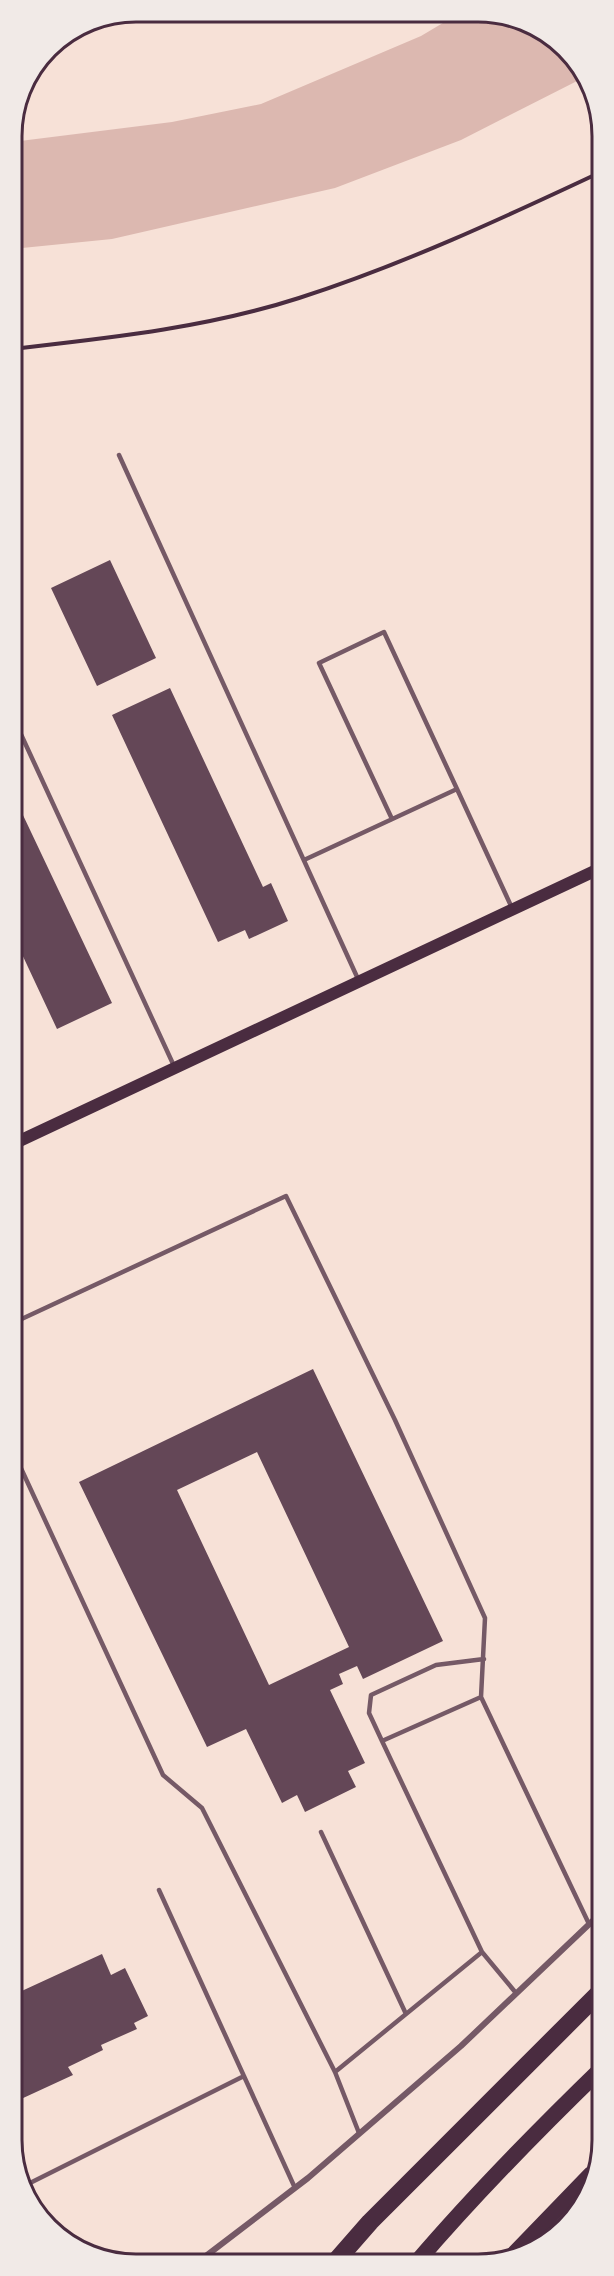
<svg xmlns="http://www.w3.org/2000/svg" width="614" height="2276" viewBox="0 0 614 2276" font-family="Commissioner,sans-serif">
  <style>
    .water { fill: #dcb8b0 }
    .building { fill: #644757; fill-rule: evenodd }
    .lines { fill: none; stroke-linecap: round; stroke-linejoin: round }
    .path { stroke: #4a2c40; stroke-width: 4 }
    .service { stroke: #755966; stroke-width: 4.5 }
    .minor { stroke: #755966; stroke-width: 6 }
    .secondary { stroke: #4a2c40; stroke-width: 12 }
    .trunk { stroke: #4a2c40; stroke-width: 16 }
    .motorway { stroke: #4a2c40; stroke-width: 18 }
    .rim { fill: none; stroke: #4a2c40; stroke-width: 3 }
  </style>
  <rect width="100%" height="100%" fill="#f7e1d7"/>
  <!-- water -->
  <path class="water" d="M458,14H502L566,49L581,79L461,140L335,188L112,239L12,249V142L172,122L261,104L421,36Z"/>
  <!-- building -->
  <path class="building" d="M110,560L156,658L97,686L51,588Z
    M170,688L263,887L271,883L288,921L249,939L245,930L218,942L112,715Z
    M13,794L112,1003L57,1029L13,935Z
    M313,1369L443,1641L363,1679L357,1666L339,1674L343,1684L330,1690L365,1763L348,1771L356,1787L305,1812L297,1795L282,1803L246,1729L207,1747L79,1482ZM257,1452L349,1647L269,1685L177,1490Z
    M102,1954L111,1975L125,1968L148,2016L134,2023L137,2029L101,2045L103,2050L68,2067L73,2075L21,2099L17,2090L13,2092V1995Z"/>
  <g class="lines">
    <!-- path -->
    <path class="path" d="M83,25L153,12
      M12,349C109,338 206,328 299,298C402,265 503,218 601,172"/>
    <!-- service -->
    <path class="service" d="M119,455L358,979
      M13,717L174,1066
      M392,819L319,663L384,632L457,789
      M304,860L457,789L512,908
      M13,1323L286,1196L395,1420L485,1618L481,1697
      M13,1451L163,1775L202,1808L335,2072L359,2133
      M382,1741L369,1713L371,1695L436,1665L484,1659
      M321,1832L406,2014
      M159,1890L295,2188
      M516,1993L482,1952L382,1741L481,1697L589,1924
      M335,2072L482,1952
      M26,2185L244,2076"/>
    <!-- minor -->
    <path class="minor" d="M198,2262L308,2178L461,2046L602,1912"/>
    <!-- secondary -->
    <path class="secondary" d="M13,1144L601,868"/>
    <!-- trunk -->
    <path class="trunk" d="M510,2258L591,2174
      M416,2263C475,2194 537,2131 602,2068"/>
    <!-- motorway -->
    <path class="motorway" d="M335,2262L370,2222L602,1990"/>
  </g>
  <!-- crop -->
  <path d="M0 0H614V2276H0ZM136 22H478A114 114 0 0 1 592 136V2140A114 114 0 0 1 478 2254H136A114 114 0 0 1 22 2140V136A114 114 0 0 1 136 22Z" fill="#f1eae7" fill-rule="evenodd"/>
  <path class="rim" d="M136 22H478A114 114 0 0 1 592 136V2140A114 114 0 0 1 478 2254H136A114 114 0 0 1 22 2140V136A114 114 0 0 1 136 22Z"/>
</svg>
